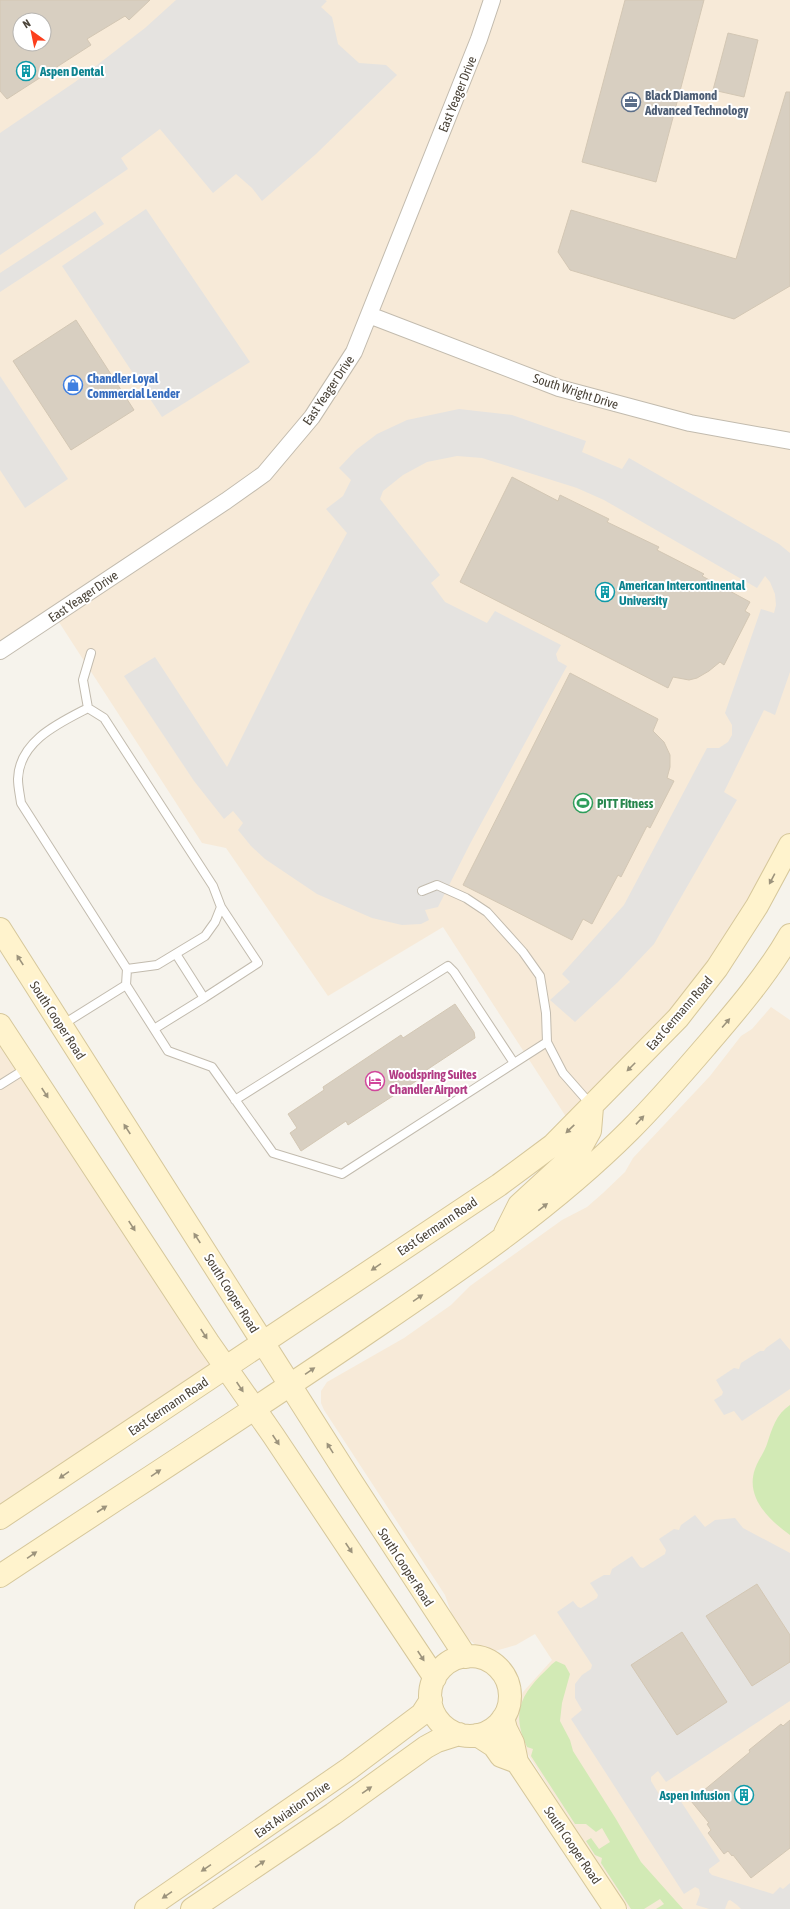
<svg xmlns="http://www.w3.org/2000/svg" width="790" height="1909" viewBox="0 0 790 1909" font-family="'Asap Condensed',sans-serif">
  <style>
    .commercial { fill: #f7ead8; fill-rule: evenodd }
    .green { fill: #d2eab5 }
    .parking { fill: #e5e3e0 }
    .building { fill: #d8cfc1; stroke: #d3c7b4; fill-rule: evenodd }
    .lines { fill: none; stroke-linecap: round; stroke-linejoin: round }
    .lane-casing { stroke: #c2bbae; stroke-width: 10 }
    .street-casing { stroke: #c2bbae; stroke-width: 18 }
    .secondary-casing { stroke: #d6c79b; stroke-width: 24 }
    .lane { stroke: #fff; stroke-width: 8 }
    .street { stroke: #fff; stroke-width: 16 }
    .secondary { stroke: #fff3cd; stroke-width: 22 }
    .oneway { fill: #9c937c }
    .labels { text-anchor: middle; stroke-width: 4; stroke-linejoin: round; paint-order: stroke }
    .culture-label { font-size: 13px; font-weight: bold; fill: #0d838f; stroke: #fff; text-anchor: start }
    .street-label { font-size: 13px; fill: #4b4439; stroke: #fff }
    .service-label { font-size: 13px; font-weight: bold; fill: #4e5e75; stroke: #fff; text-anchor: start }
    .shop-label { font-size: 13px; font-weight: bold; fill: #366cbe; stroke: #fff; text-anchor: start }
    .leisure-label { font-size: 13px; font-weight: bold; fill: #27864d; stroke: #fff; text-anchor: start }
    .hotel-label { font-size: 13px; font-weight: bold; fill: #b23c85; stroke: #fff; text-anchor: start }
  </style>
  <rect width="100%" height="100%" fill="#f6f3ec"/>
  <!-- commercial -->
  <path class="commercial" d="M0,0H790V845L717,968L572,1126L443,927L328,996L226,848L202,843L55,616L0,651ZM20,20H44V44H20Z
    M771,1007L790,1020V1909H628L559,1804L521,1743L515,1726L516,1710L523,1692L552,1660L535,1634L516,1645L495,1651L477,1646L466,1637L452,1615L445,1595L324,1410L321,1403V1391L327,1382L404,1338L451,1305L470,1286L562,1220L587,1207L603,1193L625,1172L633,1158L710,1076L741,1036L752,1029Z
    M0,1026L226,1367L0,1518Z"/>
  <!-- green -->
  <path class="green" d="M790,1405V1535C769,1520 745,1497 755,1469C758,1460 764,1453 767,1444C772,1429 776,1414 790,1405Z
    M556,1661L565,1665L570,1674L562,1703L560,1721L570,1740L573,1751L616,1819L641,1862L683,1909H656L664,1904L660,1899L644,1909H631L601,1863L602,1858L595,1855L586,1841L591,1838L599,1849L610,1842L602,1828L596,1832L586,1824H575L531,1756L533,1749L527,1747C513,1717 518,1699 540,1676C546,1671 550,1665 556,1661Z"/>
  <!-- parking -->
  <path class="parking" d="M176,0H325L327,1L321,7L332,17L338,44L359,63L386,65L397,75L316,154L262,201L252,188L236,174L213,193L160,129L121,158L128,169L0,255V133L75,82L145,28Z
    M146,209L250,362L162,417L62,266Z
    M95,211L104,224L0,292V273Z
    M0,376L68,479L25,508L0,470Z
    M459,409L512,415L586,441L582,452L622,469L629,458L779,544L790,553V672L775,715L764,710L724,792L737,800L654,944L618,982L575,1022L550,1000L570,982L562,974L624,905L707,748H719L728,742L732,735V725L725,713L761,609L774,613L776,605L775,594L770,582L765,576L757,588L604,500L577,488L482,458L457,456L427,462L403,475L383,491L380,499L440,575L431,583L445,602L487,623L495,611L561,645L556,654L558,661L567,666L471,842L438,907L425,910L429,920L421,924L402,925L372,918L317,894L265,859L251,846L238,830L243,823L233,811L224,819L194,781L124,676L155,657L227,767L306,609L347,533L326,509L343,496L351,480L339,468L356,450L377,434L407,420Z
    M780,1338L790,1350V1389L742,1421L734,1411L724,1415L714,1400L722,1395L723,1392L716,1380L734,1368L739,1369L741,1363L760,1351H764L766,1348Z
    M695,1515L705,1527L715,1520L735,1518L743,1528L790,1553V1701L666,1782L658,1771L651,1777V1781L662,1799L666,1800L676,1794L720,1861L709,1869V1872L712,1875L773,1894L780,1887L783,1889L790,1883V1909H741L737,1905L730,1900L728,1901L725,1909H709L696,1905L700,1894L699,1889L695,1887L684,1894L571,1719L582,1710L575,1698V1684L582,1675L591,1669L592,1665L557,1612L573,1601L578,1607L581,1608L597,1598L598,1595L590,1583L604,1575H610L612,1569L632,1556L640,1567L643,1568L665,1554L666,1550L659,1539L674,1529L679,1530L681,1525Z"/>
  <!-- building -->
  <path class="building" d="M0,0H150L129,20L125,16L87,39L91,45L7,99L0,91ZM20,20H44V44H20Z
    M625,0H704L656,182L582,162Z
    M728,33L758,40L744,97L713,90Z
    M786,92H790V286L734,319L570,270L558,252L571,210L736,259Z
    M76,320L134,410L71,450L13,361Z
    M512,477L558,501L560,495L609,519L607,522L659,547L657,550L704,574L702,576L750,602L745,611L750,614L724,665L720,662L709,671L697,678L689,680L673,677L668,688L460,582Z
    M570,673L658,719L653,731L664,742L670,755V767L667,778L674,781L650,828L647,826L621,877L618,875L592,924L583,919L572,940L463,885Z
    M455,1004L474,1032L475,1038L425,1071L427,1074L348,1125L346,1121L301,1151L290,1133L297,1128L288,1114L324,1090L323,1087L401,1035L403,1038Z
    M757,1584L790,1635V1662L752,1686L706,1616Z
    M682,1632L727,1702L677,1735L631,1665Z
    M790,1720V1848L751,1878L733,1855L732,1856L728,1851L724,1854L708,1833L711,1830L707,1824L709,1823L691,1801L750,1752L749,1750L781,1724L783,1726Z"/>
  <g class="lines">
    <defs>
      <path id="lane" d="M91,653L83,680L88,708C59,723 19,741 18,779C18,787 20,795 21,803L127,969L126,985
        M88,708L104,718L213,886L221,907L215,922L205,936L157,965L127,969
        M422,891L437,885L466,898L487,912L523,952L540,976L546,1013L547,1042L563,1073L592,1106
        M204,998L258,963L221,907
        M62,1025L126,985L168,1051L212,1067L273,1153L342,1174L547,1042
        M154,1029L204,998L176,954
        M0,1085L27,1068
        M235,1100L448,966L454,972L514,1063"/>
      <path id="street" d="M369,315L559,388L690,423L790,441
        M0,651L226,501L264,474L312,417L354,352L479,39L492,0"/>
      <path id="secondary" d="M0,929L351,1481L466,1657
        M0,1025L208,1342L273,1435L435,1678
        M505,1233L519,1205L580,1149L590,1131L592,1107
        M0,1518L499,1185L553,1145L678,1018L717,968L757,906L790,845
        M0,1576C116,1499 233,1424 348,1346C446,1279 546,1214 630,1130C657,1103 682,1074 706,1046C736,1011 767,975 790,935
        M430 1696a40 40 0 1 1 80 0a40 40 0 1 1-80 0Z
        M503,1718L506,1729L513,1743L517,1762L615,1909
        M477,1735L494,1746L501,1756L517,1762
        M146,1909L350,1768L422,1714L431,1700
        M192,1909L333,1814L426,1747L437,1741L459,1734"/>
    </defs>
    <!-- lane casing -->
    <use href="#lane" class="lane-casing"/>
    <!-- street casing -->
    <use href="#street" class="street-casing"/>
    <!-- secondary casing -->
    <use href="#secondary" class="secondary-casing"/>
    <!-- lane -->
    <use href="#lane" class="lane"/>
    <!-- street -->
    <use href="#street" class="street"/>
    <!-- secondary -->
    <use href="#secondary" class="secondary"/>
  </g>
  <!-- one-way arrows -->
  <defs><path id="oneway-solid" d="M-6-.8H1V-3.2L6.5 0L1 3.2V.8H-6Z"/></defs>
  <g class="oneway">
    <use href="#oneway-solid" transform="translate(772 879) rotate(118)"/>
    <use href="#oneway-solid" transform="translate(20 960) rotate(-123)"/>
    <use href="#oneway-solid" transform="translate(726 1023) rotate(-49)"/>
    <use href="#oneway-solid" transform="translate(631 1067) rotate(135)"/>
    <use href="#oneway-solid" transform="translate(45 1093) rotate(57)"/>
    <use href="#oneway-solid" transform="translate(640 1120) rotate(-47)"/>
    <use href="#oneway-solid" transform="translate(127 1129) rotate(-123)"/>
    <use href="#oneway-solid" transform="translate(570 1129) rotate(136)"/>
    <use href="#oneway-solid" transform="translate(543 1207) rotate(-38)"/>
    <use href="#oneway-solid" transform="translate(132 1226) rotate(57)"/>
    <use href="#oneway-solid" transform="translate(197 1238) rotate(-123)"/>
    <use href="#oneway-solid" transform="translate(376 1267) rotate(146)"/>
    <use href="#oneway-solid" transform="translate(418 1298) rotate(-34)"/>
    <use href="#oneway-solid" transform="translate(204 1334) rotate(57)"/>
    <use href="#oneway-solid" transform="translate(310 1371) rotate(-34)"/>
    <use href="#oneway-solid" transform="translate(240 1387) rotate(56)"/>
    <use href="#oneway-solid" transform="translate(276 1440) rotate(56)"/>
    <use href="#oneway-solid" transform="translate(330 1448) rotate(-122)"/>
    <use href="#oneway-solid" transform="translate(156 1473) rotate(-34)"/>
    <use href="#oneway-solid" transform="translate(64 1475) rotate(146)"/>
    <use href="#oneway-solid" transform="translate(102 1509) rotate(-33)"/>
    <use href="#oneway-solid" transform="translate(349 1548) rotate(56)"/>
    <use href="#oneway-solid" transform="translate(32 1555) rotate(-34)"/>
    <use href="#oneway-solid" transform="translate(421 1656) rotate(57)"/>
    <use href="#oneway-solid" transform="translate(367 1790) rotate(-35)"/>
    <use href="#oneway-solid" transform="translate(260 1864) rotate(-34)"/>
    <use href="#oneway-solid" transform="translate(206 1868) rotate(146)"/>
    <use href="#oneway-solid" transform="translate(167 1895) rotate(146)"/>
  </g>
  <!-- icons -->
  <defs>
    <symbol id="building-ring" viewBox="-11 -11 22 22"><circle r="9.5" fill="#fff" stroke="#0f9aa8" stroke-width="1.5"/><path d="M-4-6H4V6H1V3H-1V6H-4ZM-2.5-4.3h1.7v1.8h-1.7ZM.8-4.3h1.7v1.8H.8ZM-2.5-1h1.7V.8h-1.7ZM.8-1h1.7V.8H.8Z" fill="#0f9aa8"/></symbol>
    <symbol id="office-ring" viewBox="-11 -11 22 22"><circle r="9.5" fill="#fff" stroke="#5c6f8a" stroke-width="1.5"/><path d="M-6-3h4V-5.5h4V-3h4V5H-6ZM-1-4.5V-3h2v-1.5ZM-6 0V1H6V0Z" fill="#5c6f8a"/></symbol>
    <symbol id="shop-ring" viewBox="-11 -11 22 22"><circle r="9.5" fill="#fff" stroke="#3f7fe0" stroke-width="1.5"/><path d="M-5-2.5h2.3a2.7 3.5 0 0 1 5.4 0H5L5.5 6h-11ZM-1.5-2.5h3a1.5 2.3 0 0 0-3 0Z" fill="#3f7fe0"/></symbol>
    <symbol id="stadium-ring" viewBox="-11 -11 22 22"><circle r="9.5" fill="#fff" stroke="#2e9e5b" stroke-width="1.5"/><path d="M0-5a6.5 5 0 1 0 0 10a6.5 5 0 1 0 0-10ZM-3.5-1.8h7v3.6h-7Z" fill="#2e9e5b"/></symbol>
    <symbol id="hotel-ring" viewBox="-11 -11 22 22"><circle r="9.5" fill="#fff" stroke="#d1479c" stroke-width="1.5"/><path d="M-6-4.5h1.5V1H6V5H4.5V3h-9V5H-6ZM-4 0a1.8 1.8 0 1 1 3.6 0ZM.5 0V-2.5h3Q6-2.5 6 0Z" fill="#d1479c"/></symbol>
  </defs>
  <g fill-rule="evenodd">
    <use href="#building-ring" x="15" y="60" width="22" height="22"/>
    <use href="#office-ring" x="620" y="91" width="22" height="22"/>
    <use href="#shop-ring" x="62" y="374" width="22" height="22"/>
    <use href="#building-ring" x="594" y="581" width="22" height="22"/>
    <use href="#stadium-ring" x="572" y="792" width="22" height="22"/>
    <use href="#hotel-ring" x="364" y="1070" width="22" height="22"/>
    <use href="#building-ring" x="733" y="1784" width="22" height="22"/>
  </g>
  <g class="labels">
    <!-- culture labels -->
    <g class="culture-label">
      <text x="40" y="76">Aspen Dental</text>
      <text x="619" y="590">American Intercontinental<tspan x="619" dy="15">University</tspan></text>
      <text x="730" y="1800" text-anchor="end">Aspen Infusion</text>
    </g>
    <!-- street labels -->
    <g class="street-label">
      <text transform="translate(457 94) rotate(-68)" y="5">East Yeager Drive</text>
      <text transform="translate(328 390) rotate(-56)" y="5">East Yeager Drive</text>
      <text transform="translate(576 391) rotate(18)" y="5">South Wright Drive</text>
      <text transform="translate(83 596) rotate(-34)" y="5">East Yeager Drive</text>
      <text transform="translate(679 1013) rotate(-49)" y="5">East Germann Road</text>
      <text transform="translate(58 1020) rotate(57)" y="5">South Cooper Road</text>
      <text transform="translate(437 1226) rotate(-34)" y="5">East Germann Road</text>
      <text transform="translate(232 1293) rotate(58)" y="5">South Cooper Road</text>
      <text transform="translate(168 1406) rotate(-34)" y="5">East Germann Road</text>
      <text transform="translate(406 1567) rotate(57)" y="5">South Cooper Road</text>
      <text transform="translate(292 1809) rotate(-35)" y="5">East Aviation Drive</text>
      <text transform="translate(573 1845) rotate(56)" y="5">South Cooper Road</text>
    </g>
    <!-- service labels -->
    <g class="service-label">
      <text x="645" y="100">Black Diamond<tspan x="645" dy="15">Advanced Technology</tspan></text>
    </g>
    <!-- shop labels -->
    <g class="shop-label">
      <text x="87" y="383">Chandler Loyal<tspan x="87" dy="15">Commercial Lender</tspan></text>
    </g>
    <!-- leisure labels -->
    <g class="leisure-label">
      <text x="597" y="808">PITT Fitness</text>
    </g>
    <!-- hotel labels -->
    <g class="hotel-label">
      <text x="389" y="1079">Woodspring Suites<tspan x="389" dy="15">Chandler Airport</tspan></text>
    </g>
  </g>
  <!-- north arrow -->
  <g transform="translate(32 32) rotate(327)"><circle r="19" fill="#ffffff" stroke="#b7b4b0"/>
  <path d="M0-3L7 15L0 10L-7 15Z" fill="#fc3f1d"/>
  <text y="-6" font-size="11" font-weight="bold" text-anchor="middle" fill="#4b4439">N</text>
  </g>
</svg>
